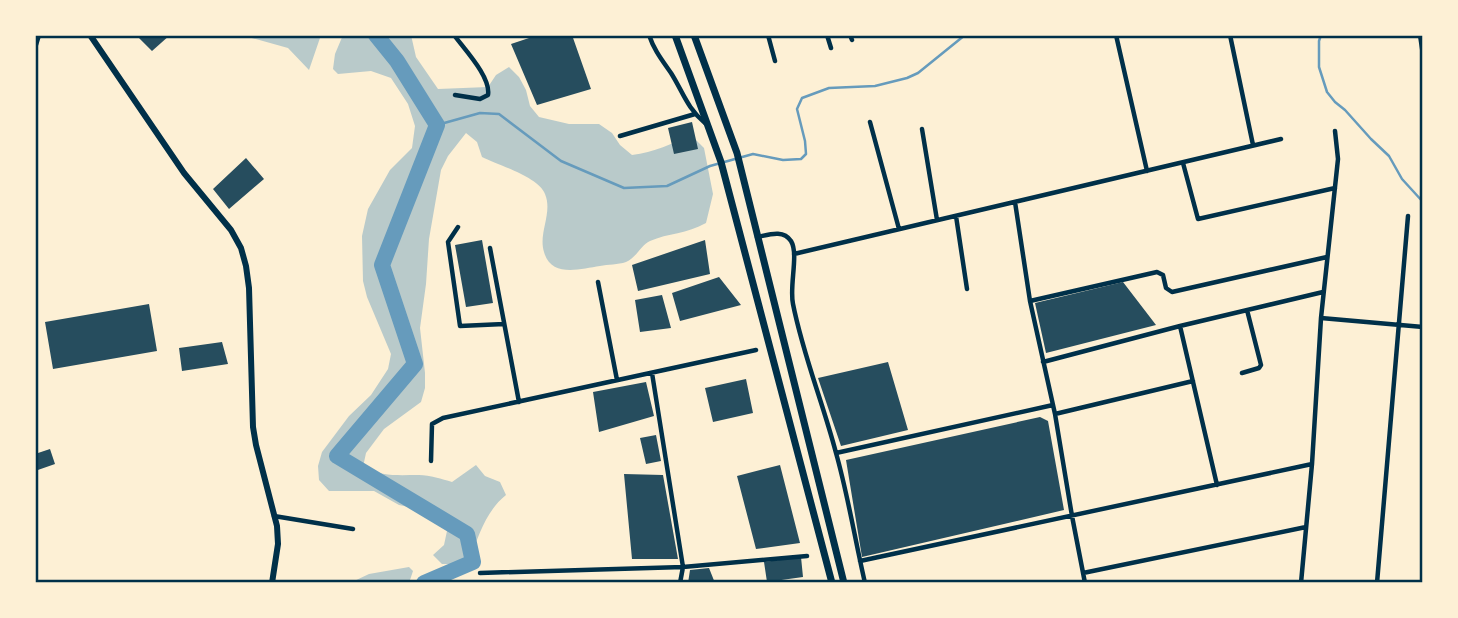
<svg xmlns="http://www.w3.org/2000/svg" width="1458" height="618" viewBox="0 0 1458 618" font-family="Quicksand,sans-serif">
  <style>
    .green { fill: #b9caca }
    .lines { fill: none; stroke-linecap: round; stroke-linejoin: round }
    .stream { stroke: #669bbc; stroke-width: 2.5 }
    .river { stroke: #669bbc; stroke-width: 16 }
    .building { fill: #264d5e }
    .minor { stroke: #003049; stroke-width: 4.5 }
    .secondary { stroke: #003049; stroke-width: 6 }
    .trunk { stroke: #003049; stroke-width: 7 }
    .neatline { fill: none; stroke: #003049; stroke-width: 2.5 }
  </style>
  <rect width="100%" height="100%" fill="#fdf0d5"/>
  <!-- green -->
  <path class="green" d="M241,35H321L309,70L288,48Z
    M343,35H411L416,57L438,89L488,87L496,75L509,67L519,77L526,90L530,106L539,117L569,124H599L612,133L620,145L632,155C654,153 672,142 693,137L704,148L713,194L706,223C687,234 668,233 650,241C641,245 637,257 626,262C618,265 608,264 600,266C580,269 551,278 544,252C538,233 553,213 545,194C539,177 498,165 482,157L477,142L466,133L448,156L441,170L429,239L426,284L420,328L425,373V388L421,402L384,429L366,453L363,467C383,477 398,475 419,475C430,475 442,479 452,482L476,465L485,476L500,482L506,495C486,511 479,535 470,558L456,564H442L433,555L444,545L447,531L442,518L428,511L399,505L374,491H329L319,480L318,466L322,452L349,416L371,395L388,369L391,354L367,297L363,281L362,236L368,209L390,170L412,148L415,126L408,104L391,78L371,71L338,74L333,69L335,54Z
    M409,567L413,571L410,580L406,583H350L369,574Z"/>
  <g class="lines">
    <!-- stream -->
    <path class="stream" d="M1321,35L1319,41V67L1327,92L1335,102L1345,110L1371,139L1389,156L1402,179L1423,202
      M437,125L480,113L499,114L561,161L624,188L667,186L710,166L753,154L783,160L801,159L806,154L805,141L797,109L802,98L829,88L875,86L907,78L918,73L965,35"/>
    <!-- river -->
    <path class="river" d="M376,35L397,61L437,125L382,265L415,364L337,456L467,534L473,562L424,583"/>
  </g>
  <!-- building -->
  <path class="building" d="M140,35H170L152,51L138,37Z
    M538,35H572L591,89L537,105L511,44Z
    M692,122L698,149L674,154L668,128Z
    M246,158L264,179L229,209L213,189Z
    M482,240L493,303L466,307L455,245Z
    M705,240L710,274L638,291L632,265Z
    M719,277L741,305L680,321L672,293Z
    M1123,282L1156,325L1046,353L1035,303Z
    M662,295L671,328L640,332L635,300Z
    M149,304L157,351L53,369L45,322Z
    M222,342L228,364L182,371L179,348Z
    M888,362L908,430L841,446L818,378Z
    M746,379L753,413L713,422L705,388Z
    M646,382L654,416L599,432L593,392Z
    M1040,417L1048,421L1064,510L862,557L846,460Z
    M656,435L661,461L646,464L640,438Z
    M50,449L55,464L35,471V454Z
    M780,465L800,543L756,549L737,476Z
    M624,474L663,475L678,559H632Z
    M801,557L803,577L767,582L764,562Z
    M709,568L715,583H688L690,570Z"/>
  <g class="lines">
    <!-- minor -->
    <path class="minor" d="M454,35C465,50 491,77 488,95L480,99L455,95
      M649,35C654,50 662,60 671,73C683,92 687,108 705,123
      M768,35L775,61
      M827,35L831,48
      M850,35L852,40
      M1116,35L1147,171
      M1230,35L1253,145
      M1420,35L1423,55
      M35,48L39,35
      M870,122L899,229
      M922,129L937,220
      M620,136L695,114
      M1183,163L1198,219L1335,188
      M1015,202L1030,301L1055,414L1072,516L1085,583
      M956,216L967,289
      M458,227L448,242L460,326L504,324
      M757,237C768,235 783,229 791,241C799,254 789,286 793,304C803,355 823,403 836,453C848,495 855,540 865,583
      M490,248L519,402
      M794,254L1281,139
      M598,282L617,380
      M1030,301L1157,272L1163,275L1166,288L1172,292L1327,257
      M1321,318L1423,327
      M1180,326L1217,485
      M1043,362L1180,326L1323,292
      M652,373L683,567L680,583
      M1242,373L1259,368L1261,365L1247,310
      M1055,414L1193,381
      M836,453L1053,405
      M431,461L432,424L443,418L756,350
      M274,516L353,529
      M860,561L1312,464
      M480,573L683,567L807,556
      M1083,573L1306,527
      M1301,583L1312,464L1321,318L1338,159L1335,131
      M1377,583L1408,216"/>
    <!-- secondary -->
    <path class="secondary" d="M90,35L184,173L231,230L241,248L246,266L249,288L253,427L256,445L277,526L278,544L272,583"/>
    <!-- trunk -->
    <path class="trunk" d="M675,35L721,162L832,583
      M694,35L737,153L844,583"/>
  </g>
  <!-- border -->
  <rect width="1458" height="618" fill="none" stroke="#fdf0d5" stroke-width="74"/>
  <rect x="37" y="37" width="1384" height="544" class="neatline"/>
</svg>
